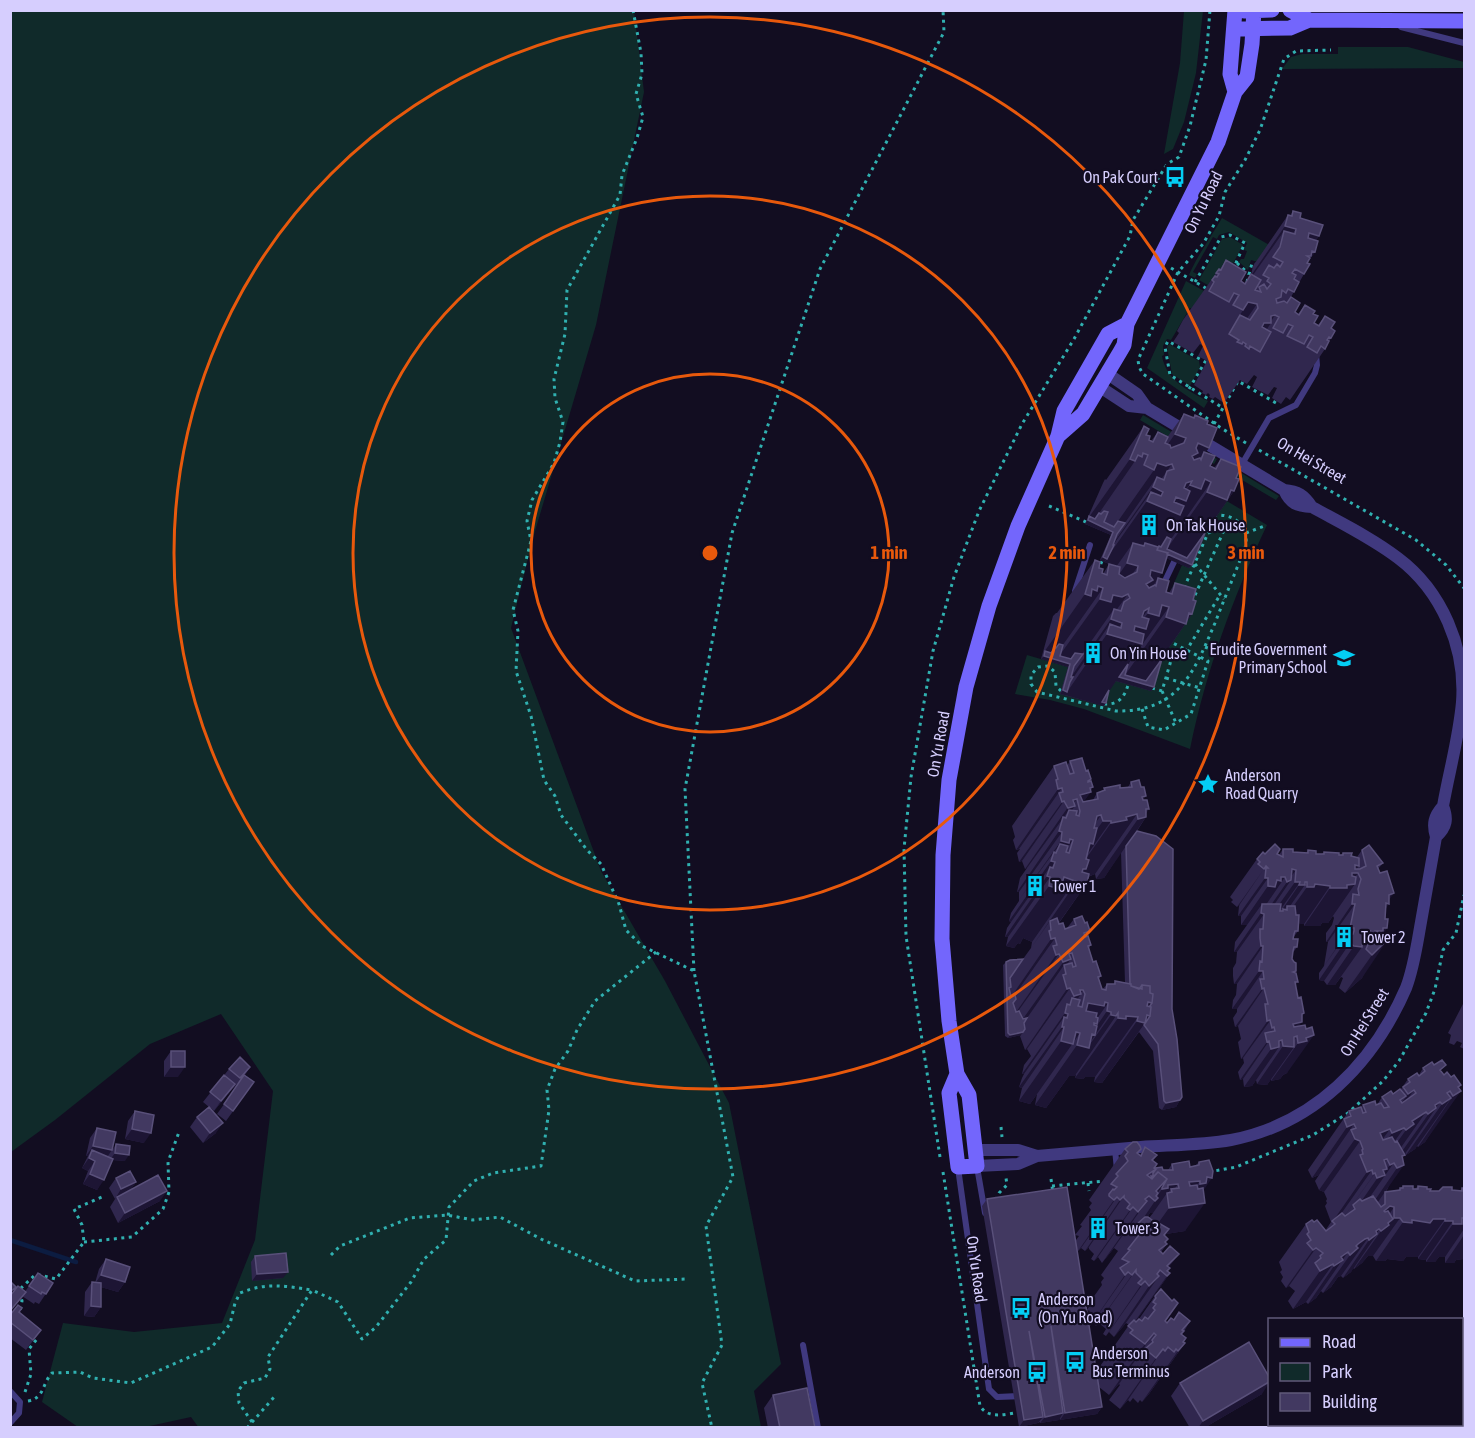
<svg xmlns="http://www.w3.org/2000/svg" width="1475" height="1438" viewBox="0 0 1475 1438" font-family="'Asap Condensed',sans-serif">
  <style>
    .green { fill: #102a2a }
    .lines { fill: none; stroke-linecap: round; stroke-linejoin: round }
    .stream { stroke: #0c1c41; stroke-width: 4.5 }
    .path { stroke: #30b0b0; stroke-width: 3; stroke-dasharray: 3 4.5; stroke-linecap: butt }
    .lane { stroke: #40397f; stroke-width: 6 }
    .street { stroke: #40397f; stroke-width: 12 }
    .secondary { stroke: #7366fc; stroke-width: 15 }
    .wall { fill: #30274e; fill-rule: evenodd }
    .shaded-wall { fill: #1d1534; fill-rule: evenodd }
    .building { fill: #423961; stroke: #59507a; stroke-width: 1.5 }
    .ring { fill: none; stroke: #e8590c; stroke-width: 3 }
    .labels { text-anchor: middle; stroke-width: 4.5; stroke-linejoin: round; paint-order: stroke }
    .poi-label { font-size: 16px; fill: #d6cefe; stroke: #120d21; text-anchor: start }
    .street-label { font-size: 16px; fill: #d6cefe; stroke: #120d21 }
    .centre { fill: #e8590c; stroke: #120d21; stroke-width: 3 }
    .ring-label { font-size: 18px; text-anchor: middle; font-weight: bold; fill: #e8590c; stroke: #120d21; stroke-width: 4.5; stroke-linejoin: round; paint-order: stroke }
  </style>
  <rect width="100%" height="100%" fill="#120d21"/>
  <!-- green -->
  <path class="green" d="M11,11H634L644,92L596,325L533,538L511,628L601,871L665,981L729,1103L781,1364L754,1391L761,1427L199,1428L191,1417L145,1427H78L42,1402L63,1323L134,1332L222,1323L255,1240L273,1091L221,1014L150,1044L55,1120L11,1152Z
    M1184,11H1203L1196,73L1184,122L1173,149L1164,154L1180,63Z
    M1338,47H1408L1464,62V68L1282,69L1291,57L1302,54H1338Z
    M1222,218L1294,259L1288,271L1251,260L1248,270L1239,262L1241,259H1244L1247,251L1244,250L1247,243L1229,232L1219,235L1217,239L1213,237L1193,272L1197,274L1195,278L1189,275C1198,254 1211,237 1222,218Z
    M1230,237L1243,245L1218,291L1199,280L1222,239Z
    M1186,281L1215,297L1204,315L1190,308L1171,340L1167,339L1163,346L1164,355L1162,356C1166,379 1186,390 1208,401L1204,408L1147,368Z
    M1169,344L1199,361L1200,367L1190,386L1172,374L1167,347Z
    M1143,415L1217,459L1214,464L1140,420Z
    M1225,463L1279,496L1276,500L1222,468Z
    M1185,476L1267,525C1233,597 1206,671 1190,749L1084,709L1050,700L1015,694L1027,655L1068,667L1061,694L1103,706L1111,679L1157,622L1182,565L1189,568Z"/>
  <g class="lines">
    <!-- stream -->
    <path class="stream" d="M10,1240L76,1262"/>
    <!-- path -->
    <path class="path" d="M633,10L641,53L642,74L636,94L643,117L637,138L622,175L620,195L567,290L565,334L554,379L555,398L563,422L560,442L554,463L532,500L527,521L531,541L513,610L518,631L516,671L531,716L544,780L555,796L561,815L587,850L601,864L619,904L626,930L642,946L694,971L733,1177L706,1226L722,1345L702,1383L712,1428
      M1237,263L1249,274
      M1171,268L1209,290
      M1195,282L1221,237L1230,235L1245,243L1234,267
      M1247,282L1252,263L1255,264
      M1189,389L1205,362L1168,341L1165,347L1170,375L1223,408
      M1214,424L1238,381L1276,403
      M1246,443L1221,428L1143,374L1139,367L1138,360L1178,272L1203,244L1219,216L1225,192L1245,160L1260,130L1284,59L1296,51L1331,50
      M1259,450L1416,540L1446,565L1464,588
      M1049,506L1086,522
      M1246,533L1267,525
      M1195,564L1224,599
      M1098,571L1102,561
      M1184,588L1208,533L1241,523
      M1192,602L1225,528
      M1205,647L1216,651
      M1166,678L1200,688
      M1152,688L1162,691L1172,657L1182,653L1188,648L1220,595
      M1061,691L1056,686L1055,672L1048,666L1038,667L1031,675V684L1037,692L1116,711C1179,712 1194,672 1215,623C1225,597 1236,571 1246,545C1248,523 1233,514 1214,515
      M1162,691L1176,723
      M1104,704C1120,705 1125,696 1129,682
      M1142,709L1148,727L1164,730L1191,714L1208,661L1169,641
      M694,971L685,789L732,533L820,269L944,32L943,10
      M1001,1127L1002,1137
      M940,1157L906,936L904,849L911,777L933,651L954,577L979,511L1022,424L1074,339L1130,236L1133,220L1167,164L1179,157L1190,126L1206,60L1210,10
      M943,1172L980,1406C989,1420 1006,1414 1020,1412
      M1209,1172L1236,1167L1313,1135L1348,1113L1383,1081L1399,1061L1426,1013L1435,989L1443,950L1456,933L1464,895
      M1051,1179L1053,1193
      M1088,1183L1089,1191
      M1052,1186L1104,1181
      M996,1200L999,1193L1007,1185L1006,1178
      M84,1242L132,1237L163,1209L169,1192L168,1162L179,1132
      M331,1255L340,1246L410,1218L447,1215L473,1220L500,1217L541,1239L635,1281L687,1279
      M19,1317L22,1301L19,1290L36,1274L56,1279L84,1242L82,1225L74,1209L102,1197
      M25,1392L31,1374L29,1349L37,1339L33,1336
      M28,1401C45,1398 42,1383 52,1373L80,1372L93,1378L131,1383L212,1347L230,1324L235,1303L240,1293C267,1282 284,1286 312,1290
      M252,1422L239,1403L238,1391L244,1383L265,1378L270,1369L268,1357L312,1290L338,1302L362,1339L376,1327L411,1282L424,1259L446,1240L449,1207L474,1181L493,1173L541,1166L549,1110L547,1090L555,1069L568,1051L577,1030L595,1001L656,952
      M247,1428L275,1396"/>
    <!-- lane -->
    <path class="lane" d="M1401,27L1464,43
      M1242,464L1269,418L1296,405L1315,373L1317,365L1316,354
      M1163,585L1174,562
      M1075,591L1090,545
      M1115,1149L1117,1170
      M977,1167L985,1213
      M958,1168L989,1389L997,1397L1021,1396
      M803,1345L818,1428
      M10,1391L20,1402L19,1413L10,1423"/>
    <!-- street -->
    <path class="street" d="M1108,374L1137,394L1147,408
      M1100,387L1129,406L1147,408L1284,490C1298,491 1304,495 1312,507C1341,523 1372,538 1398,558C1442,591 1466,648 1462,702C1459,737 1449,772 1443,806C1448,819 1447,827 1436,837
      M1284,490C1290,504 1297,506 1312,507
      M976,1150H1018L1037,1156
      M977,1166L1018,1164L1037,1156C1071,1153 1106,1150 1141,1147C1171,1145 1202,1145 1231,1140C1314,1124 1373,1064 1406,988C1414,967 1417,944 1421,922C1426,894 1431,865 1436,837C1432,824 1434,816 1443,806"/>
    <!-- secondary -->
    <path class="secondary" d="M1290,10L1309,20
      M1244,11L1272,10
      M1235,29L1290,28L1309,20L1464,21
      M1235,92L1230,74L1235,10
      M1058,436L1083,414L1120,352L1124,345L1127,324L1218,142L1235,92L1247,77L1252,44L1254,10
      M957,1074L949,1093L958,1167L977,1166L969,1095L957,1074L949,1021L942,939L943,855L949,780L966,687L989,606L1018,526L1058,436L1064,411L1108,334L1127,324"/>
  </g>
  <!-- wall -->
  <path class="wall" d="M1293,211L1300,218L1319,236L1316,240L1315,252L1307,263L1304,274L1291,297L1295,312L1298,314L1305,305L1313,314L1314,323L1318,325L1325,316L1331,328L1335,331L1325,349L1290,400L1286,397L1281,404L1272,398L1277,388L1274,387L1268,395L1252,387L1257,377L1254,375L1247,384L1240,380L1224,403L1215,397L1213,399L1209,397L1210,395L1208,393L1206,395L1202,393L1203,391L1194,385L1207,361L1198,356L1203,346L1200,344L1193,353L1173,342L1179,333L1177,331L1183,320L1219,269H1220L1226,260L1241,281L1245,283L1251,275L1253,266L1288,215L1290,216Z
    M1184,414L1193,418L1195,415L1207,424L1209,448L1205,452L1210,466L1214,468L1221,459L1236,478L1234,491L1205,533L1192,565L1189,568L1166,558L1159,578L1166,592L1169,593L1175,583L1193,600L1192,614L1162,658L1154,687L1151,691L1116,681L1109,690L1106,703L1104,706L1060,694L1068,667L1041,659L1053,616L1056,613H1057L1095,560L1102,573L1103,574L1109,564L1100,560L1111,535L1085,524L1103,483L1105,479L1106,480L1144,426L1149,440L1151,441L1158,432L1168,436Z
    M1070,761L1086,771L1091,779L1090,782L1093,787L1084,801L1093,800L1097,793L1102,792L1104,788L1128,787L1131,782L1149,809L1146,813V817L1137,831L1172,1009L1180,1100L1176,1107L1162,1110L1159,1108L1153,1051L1139,1032L1102,1083L1094,1082L1095,1077H1085L1083,1079L1075,1078L1076,1074L1074,1076H1069L1046,1108L1035,1105L1037,1094L1030,1104L1019,1101L1022,1088L1019,1087L1022,1078L1024,1074H1022L1024,1065L1031,1056L1027,1049L1025,1050L1020,1036L1021,1035L1008,1038L1005,1036L1003,965L1006,962L1023,959L1031,948L1032,942L1023,938L1020,944L1018,943L1014,948L1006,946L1008,937H1005L1007,928L1011,922L1009,921L1011,913L1019,901V892H1017L1020,878L1027,868L1025,869L1022,861L1019,862L1017,853L1020,849L1016,850L1013,840L1015,837L1012,826L1054,766H1067ZM1121,852L1125,983L1115,981L1114,984H1107L1103,989H1102L1098,980L1101,976L1093,962L1089,948L1091,945L1087,936L1090,931L1085,923L1074,919L1067,928L1065,929L1059,923L1087,883L1088,877L1095,874L1096,879L1104,878Z
    M1283,849L1293,852L1306,853L1308,850L1316,854H1322L1324,852L1341,855L1343,853L1357,857L1362,850L1383,863L1378,869L1389,900L1386,908L1382,935L1362,978L1345,993L1339,988L1343,978L1341,977L1335,985H1327L1324,981L1319,980V973L1324,966L1328,942H1326V933L1332,925L1334,918L1333,916L1328,923H1322L1320,926H1304V924L1299,923L1298,931L1293,938L1297,947L1292,954V959L1296,971L1295,973V985L1302,1017L1299,1026L1305,1025L1287,1073L1283,1075L1280,1079L1271,1081V1079L1267,1085L1257,1084L1256,1080L1252,1086L1244,1087L1243,1079L1240,1080L1238,1072L1244,1063L1243,1058L1241,1059L1238,1042L1241,1039L1238,1026L1235,1027L1233,1018L1237,1012V1009H1232L1233,1000L1236,995L1237,984H1234L1233,976V968L1236,963L1237,952H1234L1235,942L1247,925H1241V916H1238L1239,906L1240,904L1237,907L1231,902L1233,900L1230,897L1257,859L1265,854L1279,855Z
    M1464,1002V1053L1463,1052L1464,1049L1460,1047L1462,1043L1457,1041L1454,1045L1449,1043L1451,1035L1448,1033Z
    M171,1051L178,1077H164V1061Z
    M250,1067L245,1075L254,1082L226,1121L217,1114L242,1079L233,1088L214,1111L211,1108L216,1133L203,1143L190,1127L197,1117L209,1107L203,1102L229,1069Z
    M1423,1068L1442,1072L1444,1075L1451,1077L1461,1085L1425,1142L1418,1147L1417,1146L1415,1149L1406,1155L1405,1153L1386,1192L1398,1190L1403,1186L1415,1189L1418,1186L1430,1191H1460L1462,1188H1464V1259L1456,1260L1454,1263H1445V1257H1439L1435,1262H1426V1260L1418,1259V1257H1406L1403,1261L1387,1259L1385,1261H1376L1373,1256H1368L1362,1263L1354,1269L1353,1268L1351,1272L1343,1278L1341,1276L1338,1277L1331,1287L1323,1293L1321,1291L1316,1298L1308,1304L1306,1302L1293,1309L1288,1301L1295,1291L1289,1286L1286,1288L1281,1281L1283,1277L1280,1272L1282,1270L1279,1262L1306,1224L1314,1222L1325,1231L1331,1222L1325,1206L1327,1203L1326,1201L1327,1199L1324,1192L1319,1190L1315,1181L1319,1175L1312,1178L1308,1170L1349,1111L1361,1108L1363,1105H1377L1382,1097L1393,1094L1401,1089L1408,1079L1419,1075Z
    M135,1111L144,1143L125,1139L128,1121Z
    M97,1128L113,1149L116,1144L125,1161L113,1160L97,1190L83,1184L88,1171L82,1168L88,1156H86L90,1138Z
    M1145,1147L1157,1155L1153,1161L1157,1164L1155,1168L1163,1170H1168L1172,1164L1190,1167L1196,1165L1199,1162L1203,1191L1185,1231L1166,1234L1164,1236L1166,1243L1167,1244L1161,1252L1169,1268L1168,1271L1170,1273L1135,1322L1139,1319L1155,1296L1178,1303L1166,1321L1167,1323L1173,1320L1179,1312L1190,1321L1182,1335L1183,1342L1185,1343L1149,1394L1142,1402L1140,1400L1138,1403L1133,1398L1130,1402L1128,1400L1120,1409L1109,1400L1120,1385L1119,1384L1109,1395L1099,1387L1102,1407L1097,1414L1060,1420V1418L1059,1420L1040,1423V1422L1038,1423L1019,1427L982,1206L987,1199L1076,1240L1079,1236L1075,1235L1082,1226L1080,1225L1091,1210L1089,1207L1092,1203L1089,1200L1125,1149L1138,1153L1140,1155ZM1150,1213H1153L1149,1218L1145,1217L1148,1216ZM1089,1247V1249L1094,1254L1091,1259L1094,1261L1098,1257L1102,1263L1114,1248L1118,1251L1101,1275L1104,1278L1101,1282L1102,1285L1092,1299L1093,1300L1087,1310L1090,1311L1087,1315L1077,1250L1078,1251L1081,1248L1085,1251ZM1100,1321V1324L1106,1329L1103,1334L1106,1336L1109,1332L1114,1337L1126,1323L1129,1325L1096,1372L1089,1325L1090,1326L1093,1322L1096,1326Z
    M116,1178L136,1182L131,1189L160,1201L118,1223L110,1207L115,1199L109,1188Z
    M255,1256L283,1278L252,1281L251,1262Z
    M106,1259L125,1282L118,1292L101,1287V1307L94,1317L84,1316L85,1292L92,1282L95,1283L99,1269Z
    M38,1273L53,1283L39,1304L35,1302L34,1304L22,1296Z
    M19,1312L41,1330L26,1350L10,1338V1315Z
    M1180,1383L1262,1394L1204,1428H1190L1171,1396Z
    M773,1395L815,1428H768L764,1408Z"/>
  <!-- shaded-wall -->
  <path class="shaded-wall" d="M1285,226L1296,229L1276,258L1280,247L1284,231L1251,278L1250,277Z
    M1309,233L1319,236L1296,269H1295Z
    M1312,251L1315,252L1301,272L1297,270Z
    M1248,302L1257,304L1234,337L1240,315Z
    M1275,315L1270,323H1271L1254,348L1250,346L1264,323L1271,316Z
    M1175,434L1186,438L1166,466L1172,464L1155,488L1163,492L1154,504L1157,506L1198,443L1209,448L1202,457L1204,452L1165,508L1186,483L1192,481L1179,499H1180L1190,485L1205,479L1211,482L1169,542L1158,550L1192,565L1189,568L1154,553L1137,572L1138,566L1117,596L1128,594L1112,616L1114,609L1080,657L1068,662L1057,659L1100,599H1102L1127,563L1133,543L1116,567L1104,562L1147,501L1151,492L1111,548H1110L1153,487L1157,477L1122,527L1116,524L1154,470L1151,468ZM1145,543L1144,546L1130,564Z
    M1130,459L1135,461L1093,522L1089,516L1087,520Z
    M1231,490L1234,491L1192,552L1184,561L1164,553L1207,492Z
    M1088,520L1113,532L1111,535L1085,524Z
    M1103,557L1107,559L1104,562L1100,560Z
    M1151,570L1162,573L1119,634L1117,633L1121,628L1122,623L1113,636L1120,638L1121,636L1125,637L1144,611L1149,608L1136,627H1138L1148,613L1155,615L1162,605L1169,607L1119,677L1154,687L1151,691L1116,681L1102,702L1106,703L1104,706L1065,695L1107,634L1110,624L1071,681L1069,680L1111,619L1116,621L1122,612H1121L1123,609H1124Z
    M1098,586L1103,588L1060,649L1048,656L1045,651L1042,655L1085,594Z
    M1189,613L1192,614L1144,684L1123,678L1166,617Z
    M1044,656L1070,664L1068,667L1041,659Z
    M1063,690L1067,692L1065,695L1060,694Z
    M1091,779L1080,795L1090,788L1093,787L1089,792H1091L1079,808L1077,799L1071,807L1075,806L1060,827L1066,818L1069,810L1027,868L1025,869L1073,800L1088,781Z
    M1062,788L1019,849L1016,850L1058,789Z
    M1146,796L1133,815L1137,814L1095,874L1087,877L1084,882L1087,883L1050,935L1051,930L1050,921L1031,948L1073,887L1074,882L1032,942L1023,938L1020,944L1018,943L1014,948L1006,946L1049,886L1060,881L1103,821H1111L1070,879L1071,880L1111,823L1142,797Z
    M1064,801L1022,861L1019,862L1062,802Z
    M1146,809H1149L1142,818L1146,817L1104,878L1096,879L1138,819Z
    M1101,815L1059,876L1097,816Z
    M1059,831L1062,832L1019,892H1017Z
    M1070,839L1073,840L1053,868L1055,862L1049,871L1050,867L1011,922L1009,921L1051,861L1056,853L1060,844L1018,901L1061,841Z
    M1355,865L1359,866L1354,873H1358L1349,885L1355,884L1328,923H1322L1320,926H1304L1330,888Z
    M1266,866L1240,904L1237,907L1264,869Z
    M1292,869L1296,870L1287,882L1291,880L1265,918L1264,915L1287,882Z
    M1047,876L1050,877L1008,937H1005Z
    M1281,877H1285L1261,912L1262,904L1247,925H1241L1268,886Z
    M1265,878H1268L1241,916H1238Z
    M1295,882H1300L1273,920H1268Z
    M1305,882H1307L1278,923L1287,910V906L1275,923L1283,911V909L1274,923H1273L1299,885Z
    M1315,884L1330,886L1304,924L1289,923L1280,925L1307,887Z
    M1394,893L1387,903L1389,904L1359,947H1362L1335,985H1327L1354,946H1353L1389,895Z
    M1352,904H1355L1328,942H1326Z
    M1261,913L1264,914L1237,952H1234Z
    M1350,928H1354L1346,941V935L1324,966Z
    M1383,928H1387L1370,953L1376,931Z
    M1090,931L1073,956L1072,953L1066,961L1071,959L1064,968V965L1025,1021L1020,1023L1084,933Z
    M1055,938L1012,999L1009,1000L1051,939Z
    M1388,939L1362,978L1345,993L1372,955Z
    M1345,942L1350,943L1324,981L1319,980Z
    M1261,946H1263L1237,984H1234Z
    M1059,954L1016,1014L1014,1015L1056,955Z
    M1259,971H1263L1237,1009H1232Z
    M1295,982H1298L1243,1058L1241,1059Z
    M1070,988L1027,1049L1025,1050L1067,989Z
    M1264,988L1238,1026L1235,1027L1262,989Z
    M1080,990H1083L1080,994H1081L1067,1014H1068L1063,1022L1064,1017L1024,1074H1022L1065,1013L1072,1000Z
    M1105,1002L1108,1003L1094,1023L1097,1024L1081,1046H1083L1107,1011L1111,1012L1087,1047H1088L1111,1015L1118,1013L1076,1074L1074,1076H1069L1046,1108L1035,1105L1077,1045L1080,1033L1030,1104L1019,1101L1088,1003Z
    M1148,1002L1152,1003L1147,1015L1150,1016L1102,1083L1094,1082L1137,1021Z
    M1304,1013L1298,1023L1302,1022L1285,1046L1294,1037L1297,1036L1290,1047H1294L1267,1085L1257,1084L1283,1046L1282,1040L1277,1048L1279,1047L1252,1086L1244,1087L1271,1049L1302,1014Z
    M1126,1016L1138,1017L1095,1077H1085L1083,1079L1075,1078L1118,1018Z
    M1062,1027H1064L1022,1088L1019,1087Z
    M1023,1032L1021,1035L1008,1038L1010,1035Z
    M1314,1035L1287,1073L1283,1075L1280,1079L1271,1081L1298,1043Z
    M1269,1041L1243,1079L1240,1080L1267,1042Z
    M171,1067H185L178,1077H164Z
    M235,1084L228,1094L214,1111L221,1101Z
    M1414,1090L1385,1131L1390,1129L1364,1165L1362,1159L1408,1094Z
    M1461,1091L1425,1142L1418,1147L1453,1096Z
    M1451,1098L1415,1149L1406,1155L1442,1104Z
    M1180,1100L1176,1107L1162,1110L1166,1103Z
    M1440,1102L1434,1110L1436,1108L1396,1167L1399,1160L1393,1164L1358,1214L1342,1229L1383,1170L1387,1169L1381,1176L1390,1165L1393,1164L1435,1105Z
    M1426,1112L1390,1163L1387,1159L1376,1175L1375,1173L1338,1225L1406,1130L1412,1121Z
    M223,1123L216,1133L203,1143L210,1133Z
    M1354,1124L1319,1175L1312,1178L1347,1127Z
    M1404,1128L1373,1172L1372,1170L1336,1221H1333L1367,1172L1366,1170L1392,1133Z
    M132,1129L151,1133L144,1143L125,1139Z
    M1355,1139L1360,1141L1324,1192L1319,1190Z
    M93,1146L112,1150L105,1160L92,1150L88,1156H86Z
    M115,1153L129,1155L125,1161L110,1160Z
    M89,1158L95,1161L88,1171L82,1168Z
    M1404,1165L1368,1216L1362,1219L1397,1168Z
    M90,1174L104,1180L97,1190L83,1184Z
    M1207,1177L1212,1178L1194,1204L1205,1203L1185,1231L1166,1234L1137,1275L1149,1236L1169,1208L1189,1182L1200,1181L1182,1206H1184L1200,1184Z
    M1167,1179L1153,1200L1156,1191Z
    M136,1182L129,1192L117,1197L115,1199L121,1189Z
    M1178,1184L1168,1199L1172,1192L1171,1189L1167,1195V1193L1153,1213H1150L1148,1216L1145,1217L1138,1226L1155,1201H1154L1162,1189L1168,1185Z
    M167,1191L160,1201L118,1223L125,1213Z
    M1124,1196L1089,1247L1085,1251L1120,1200Z
    M1117,1197L1081,1248L1078,1251L1114,1200Z
    M1147,1201L1111,1252L1102,1263L1138,1212Z
    M1390,1206L1394,1207L1375,1236L1377,1234L1351,1272L1343,1278L1369,1240L1368,1238L1341,1276L1338,1277L1331,1287L1323,1293L1350,1255L1384,1211Z
    M1133,1207L1098,1257L1094,1261L1130,1210Z
    M1464,1213V1229L1445,1257H1439L1435,1262H1426L1453,1224Z
    M1394,1218H1400L1373,1256H1368L1362,1263L1354,1269L1381,1231L1388,1223L1393,1219L1389,1225Z
    M1433,1219H1445L1418,1257H1406L1403,1261L1387,1259L1385,1261H1376L1403,1222L1412,1220Z
    M1445,1221H1453L1426,1260L1418,1259Z
    M1464,1235V1259L1456,1260L1454,1263H1445Z
    M1316,1248L1289,1286L1286,1288L1313,1250Z
    M1348,1252L1316,1298L1308,1304L1334,1266L1341,1257Z
    M1179,1254L1167,1270V1266Z
    M1333,1264L1306,1302L1293,1309L1320,1271Z
    M1136,1270L1100,1321L1096,1326L1132,1275Z
    M288,1272L283,1278L252,1281L257,1274Z
    M1128,1272L1093,1322L1090,1326L1125,1275Z
    M1170,1273L1134,1324L1131,1327L1167,1276Z
    M101,1275L125,1282L118,1292L94,1285Z
    M1159,1276L1123,1327L1114,1337L1149,1286Z
    M1145,1281L1109,1332L1106,1336L1141,1285Z
    M91,1306L101,1307L94,1317L84,1316Z
    M1154,1333L1119,1384L1109,1395L1145,1344Z
    M1185,1343L1149,1394L1142,1402L1178,1351Z
    M1163,1349L1128,1400L1120,1409L1156,1358Z
    M1269,1382V1383L1262,1394L1204,1428H1198L1203,1421Z
    M1102,1407L1097,1414L1060,1420L1065,1413Z
    M1063,1413L1059,1420L1040,1423L1045,1417Z
    M1043,1417L1038,1423L1019,1427L1024,1420Z"/>
  <!-- building -->
  <path class="building" d="M1293,211L1301,213L1300,218L1323,225L1319,236L1309,233L1308,238L1318,241L1315,252L1312,251L1311,256H1307L1310,258L1307,263L1310,264L1304,274L1295,269L1292,273L1296,275L1294,279L1299,282L1294,292L1288,289L1286,293L1282,290L1281,297L1276,299L1277,303L1284,301L1287,303L1291,297L1300,303L1295,312L1299,315L1305,305L1315,311L1313,314L1318,316L1314,323L1319,326L1325,316L1335,322L1331,328L1335,331L1331,338L1329,337L1327,340L1329,341L1325,349L1321,346L1317,353L1307,347L1313,337L1309,335L1304,344L1287,336L1293,326L1288,324L1283,333L1273,328L1279,317L1275,315L1271,316V323H1264L1262,327L1271,332L1260,352L1250,346L1249,349L1245,346L1246,344L1243,342L1242,344L1237,342L1239,340L1229,334L1240,315L1250,320L1258,308L1257,304L1248,302L1243,310L1233,305L1239,295L1234,293L1229,302L1209,291L1214,282L1212,280L1215,276L1217,277L1219,274L1216,273L1219,269L1221,270L1226,260L1246,272L1241,281L1245,284L1251,274L1261,280L1255,290L1261,292L1259,287L1264,284L1267,289L1271,284L1267,281L1269,278L1263,275L1269,265L1274,268L1277,264L1280,267L1283,262L1273,257L1280,247L1284,231L1295,234L1296,229L1285,226L1288,215L1292,216Z
    M1184,414L1194,418L1195,415L1208,421L1207,424L1217,428L1209,448L1198,443L1196,448L1198,453L1192,456L1194,460L1200,458L1201,460L1204,452L1215,456L1210,466L1216,469L1221,459L1241,467L1236,478L1239,479L1234,491L1231,490L1227,500L1207,492L1211,482L1205,479L1201,489L1190,485L1192,481L1186,483L1184,488L1190,491L1186,501L1176,497L1174,502L1184,506L1180,515L1147,501L1151,492L1161,496L1163,492L1153,487L1157,477L1164,480L1167,471L1174,469L1172,464L1166,466L1157,463L1154,470L1144,465L1148,455L1143,453L1142,457L1138,455L1135,461L1130,459L1144,426L1149,429L1146,435L1150,436L1149,440L1153,442L1158,432L1168,437L1165,443L1170,445L1171,448L1184,443L1186,438L1175,434Z
    M1104,511L1108,512L1104,522L1114,527L1118,521L1125,523L1117,534L1113,545H1114L1107,559L1103,557L1113,532L1088,520L1089,516L1095,519L1099,513L1101,514Z
    M1205,533L1192,565L1167,554L1168,553L1157,550L1159,546L1161,547L1167,537L1171,539L1167,549L1187,558Z
    M1133,543L1144,546L1145,543L1158,547L1157,550L1168,553L1162,573L1151,570L1150,576L1153,580L1146,584L1149,588L1155,585L1156,586L1158,578L1169,581L1166,592L1172,594L1175,583L1196,589L1193,600L1196,601L1192,614L1189,613L1186,624L1166,617L1169,607L1162,605L1159,616L1148,613L1149,608L1144,611L1142,617L1149,619L1146,629L1135,626L1134,631L1144,634L1142,644L1107,634L1110,624L1121,628L1122,623L1111,619L1114,609L1121,611L1124,602L1130,598L1128,594L1122,597L1113,595L1111,602L1100,599L1103,588L1098,586L1097,591L1092,589L1091,596L1085,594L1095,560L1100,562L1099,568L1103,569L1102,573L1107,575L1109,564L1120,567L1119,574L1125,578L1137,572L1138,566L1127,563Z
    M1059,644L1063,645L1060,656L1071,659L1075,653L1082,654H1083L1074,666L1071,677H1073L1070,682L1067,692L1063,690L1070,664L1044,656L1045,651L1051,653L1055,648H1056Z
    M1162,659L1154,687L1119,677L1128,664L1125,675L1146,681Z
    M1109,690L1106,703L1102,702Z
    M1082,758L1086,771L1088,770L1091,779L1088,781V782L1091,781L1093,787L1090,788L1091,792L1080,795L1083,802L1098,799L1097,793L1105,790L1104,788L1120,785V788L1132,787L1131,782L1139,780L1141,787H1144L1146,796L1142,797L1143,800H1147L1149,809H1146V817L1138,819L1137,814L1126,817L1127,820L1111,823V821H1103L1101,815L1097,816L1094,828H1097L1093,844L1090,843L1086,859L1089,860L1086,869H1083L1082,872L1089,874L1087,883L1084,882L1081,889L1073,887L1075,881L1064,877L1062,883L1058,882L1057,888L1049,886L1050,877L1047,876L1050,867L1053,868L1055,862L1051,861L1054,852L1056,853L1060,844L1068,846L1066,852L1069,853L1073,840L1070,839L1069,843L1061,841L1062,832L1059,831L1063,817L1066,818L1069,810L1077,811L1076,815L1079,816L1080,811L1077,799L1073,800L1075,806L1068,808L1064,801L1062,802L1059,793L1063,792L1062,788L1058,789L1056,780L1058,779L1054,766L1066,762L1070,774L1074,773L1070,761Z
    M1137,831L1156,836L1173,849L1172,1009L1177,1039L1182,1097L1180,1100L1166,1103L1164,1101L1158,1044L1144,1025L1150,1016L1151,1007L1150,1006L1152,1003L1153,994L1150,993V986L1142,985L1139,989L1131,986V984H1130L1126,846Z
    M1275,844L1280,849L1277,854L1283,857V849H1293V852L1308,853V850L1316,851V854H1324V852L1339,853V855H1343V853H1352L1351,856L1359,858V866L1355,865V869H1360L1366,866L1362,850L1369,845L1383,863L1377,866L1380,873L1387,871L1394,893L1389,895V904L1386,903L1385,919H1388L1387,928H1383V931H1376L1388,939L1372,955L1366,949L1370,940L1366,936L1370,931H1363L1362,947L1354,946L1350,943L1345,942L1346,935L1353,934L1354,931V928H1350L1355,904H1352L1353,894L1359,895L1358,889L1361,879L1358,873H1352V876L1356,877L1355,884L1347,885V888H1330V886L1315,884L1314,887H1307V882H1305V885H1299L1300,882H1295L1296,870L1292,869L1291,880L1287,882L1285,877H1281V881L1277,880L1275,887L1268,886V878H1265L1266,868H1268L1266,866L1264,869L1258,864L1260,862L1257,859L1263,852L1265,854Z
    M1262,904H1281L1280,911H1283V909L1287,910V906H1295L1296,915H1299L1298,931H1295L1294,934L1293,939H1298L1297,947H1294L1293,951L1292,959L1294,962L1296,963V971L1293,972L1296,973L1298,982H1295L1298,998L1301,997L1304,1013L1302,1014V1022L1293,1024L1294,1027L1305,1025L1306,1029L1312,1027L1314,1035L1306,1038L1307,1041L1298,1043L1297,1036L1294,1037V1047L1283,1046L1282,1040L1279,1041V1047L1271,1049L1269,1041L1267,1042L1265,1033L1275,1031L1274,1027L1272,1028L1270,1020L1267,1021L1265,1004H1268L1264,988L1262,989L1260,979H1264L1263,971H1259L1260,961L1262,962L1263,946H1261L1260,938V929H1263L1264,914L1261,913Z
    M1082,916L1085,923L1087,922L1090,931L1084,933L1085,937L1088,936L1091,945L1088,946L1093,962L1096,961L1101,976L1098,977L1102,989L1106,990L1107,984H1115V981L1131,984V986L1142,989V985L1150,986V993L1153,994L1152,1003L1148,1002L1147,1006L1151,1007L1150,1016L1147,1015L1145,1023L1137,1021L1138,1017L1126,1016V1019L1118,1018V1013L1116,1016L1111,1015V1012L1107,1011L1108,1003L1105,1002L1104,1006L1088,1003L1086,1011L1097,1013L1096,1017L1098,1018L1097,1024L1094,1023V1025L1097,1026L1095,1035L1092,1034L1089,1048L1077,1045L1080,1033L1076,1032L1073,1044L1061,1041L1064,1027H1062L1064,1017L1067,1018L1068,1014L1065,1013L1067,1004L1070,1005L1072,998L1080,1000L1078,1006L1082,1007L1085,994L1083,990H1080L1081,994L1074,996L1070,988L1067,989L1063,975L1066,974L1064,965L1072,963L1073,967L1076,966L1072,953L1069,954L1071,959L1063,962L1059,954L1056,955L1053,946L1057,945L1055,938L1051,939L1049,931L1051,930L1050,921L1057,918L1059,924L1063,923L1065,929L1076,925L1074,919Z
    M1023,959L1010,978L1011,987L1009,988L1011,997L1015,995L1016,999L1013,1003L1016,1012L1019,1011L1023,1019L1027,1018L1024,1023L1025,1029L1023,1032L1010,1035L1008,1033L1006,962L1010,960Z
    M171,1051H185V1067H171Z
    M240,1057L250,1067L240,1078L229,1069Z
    M1442,1060L1446,1065L1440,1070L1444,1075L1447,1072L1451,1077L1454,1075L1461,1085L1458,1087L1461,1091L1453,1096L1450,1091L1447,1093L1451,1098L1442,1104L1440,1102L1435,1105L1436,1108L1428,1114L1426,1112L1412,1121L1414,1124L1406,1130L1404,1128L1392,1133L1390,1129L1380,1133L1383,1140L1392,1137L1395,1142L1397,1141L1405,1155L1402,1156L1404,1165L1397,1168L1394,1163L1390,1165L1387,1159L1384,1160L1387,1169L1383,1170L1385,1175L1377,1178L1375,1173L1373,1174L1372,1170L1367,1172L1360,1155L1363,1154L1362,1150L1363,1149L1360,1141L1355,1139L1351,1130L1356,1128L1354,1124L1347,1127L1344,1119L1351,1116L1349,1111L1361,1107L1363,1113L1366,1112L1363,1105L1375,1101L1376,1105L1381,1103L1384,1108L1389,1107L1382,1097L1391,1091L1393,1094L1400,1089L1406,1096L1400,1100L1402,1103L1416,1093L1414,1090L1408,1094L1403,1087L1410,1082L1408,1079L1417,1073L1419,1076L1425,1071L1423,1068L1432,1062L1434,1065Z
    M224,1075L235,1084L221,1101L210,1092Z
    M244,1075L254,1082L233,1111L224,1104Z
    M209,1107L223,1123L210,1133L197,1117Z
    M135,1111L154,1115L151,1133L132,1129Z
    M97,1128L116,1132L112,1150L93,1146Z
    M1133,1142H1137L1140,1146L1141,1149L1137,1153L1141,1156L1145,1147L1157,1155L1152,1160L1157,1164L1154,1168L1156,1169L1147,1175L1152,1179L1158,1172L1167,1179L1156,1191L1158,1193L1156,1196L1158,1198L1155,1201L1149,1196L1145,1199L1147,1201L1138,1212L1133,1207L1130,1210L1127,1208L1130,1204L1124,1198V1196L1120,1200L1117,1197L1114,1200L1109,1196V1194L1113,1189L1114,1190L1117,1187L1111,1184L1118,1176L1116,1174L1128,1161L1125,1156L1128,1152L1125,1149Z
    M116,1144L130,1146L129,1155L115,1153Z
    M92,1150L113,1159L104,1180L90,1174L95,1161L89,1158Z
    M1209,1160L1213,1171L1212,1178L1207,1177L1206,1183L1200,1184V1181L1189,1182L1190,1186L1197,1185L1198,1189L1203,1188L1205,1203L1169,1208L1167,1193L1172,1192L1171,1189L1179,1188L1178,1184L1168,1185V1188L1162,1189V1188L1167,1179L1158,1172L1152,1178L1151,1176H1153V1173L1156,1169L1155,1168L1162,1167L1163,1170H1173L1172,1164L1189,1161L1190,1167L1199,1165V1162Z
    M130,1171L136,1182L121,1189L116,1178Z
    M158,1175L167,1191L125,1213L117,1197Z
    M1403,1186H1413V1189H1418V1186L1427,1187V1189H1431L1430,1191H1439L1443,1187H1452V1190L1462,1191V1188H1464V1218H1462V1224H1453V1221H1445V1219H1433L1430,1223L1412,1220V1223L1403,1222L1400,1218H1394V1207L1390,1206L1384,1211L1385,1212L1388,1211L1393,1219L1388,1223L1389,1225L1381,1231L1379,1229L1376,1231L1377,1234L1369,1240L1368,1238L1365,1239L1358,1244L1356,1246L1358,1248L1350,1255L1348,1252L1341,1257L1343,1260L1334,1266L1333,1264L1320,1271L1315,1263L1321,1258L1320,1256L1323,1253L1316,1248L1313,1250L1307,1243L1311,1240L1307,1234L1309,1232L1306,1224L1312,1220L1314,1222L1317,1220L1326,1231L1335,1224L1332,1221L1342,1213L1345,1216L1355,1209L1353,1205L1360,1199L1362,1201L1373,1196L1381,1207L1385,1204V1192L1400,1190V1188H1403Z
    M1067,1187L1102,1407L1065,1413L1051,1326L1063,1413L1045,1417L1029,1331L1043,1417L1024,1420L987,1199Z
    M1145,1217H1148L1152,1220V1223L1149,1228L1152,1231L1157,1222L1169,1229L1164,1235L1168,1239L1165,1242L1167,1244L1159,1250L1163,1254L1170,1246L1179,1254L1167,1266L1170,1268L1167,1271L1170,1273L1167,1276L1160,1270L1157,1274L1159,1276L1149,1286L1145,1281L1141,1285L1138,1283L1142,1279L1136,1273V1270L1132,1275L1128,1272L1125,1275L1120,1268L1129,1262L1122,1259L1130,1250L1128,1249L1139,1235L1137,1231L1140,1227L1137,1224Z
    M286,1253L288,1272L257,1274L255,1256Z
    M106,1259L130,1267L125,1282L101,1275Z
    M38,1273L53,1283L46,1294L42,1292L41,1294L29,1286Z
    M11,1282L16,1287L10,1292V1283Z
    M92,1282L101,1283V1307L91,1306Z
    M18,1286L26,1292L10,1311V1296Z
    M1161,1289L1172,1301L1174,1299L1178,1303L1165,1321L1167,1323L1171,1318L1174,1320L1179,1312L1190,1321L1182,1330L1184,1331L1181,1334L1186,1338L1183,1342L1185,1343L1178,1351L1176,1349L1174,1352L1168,1347L1165,1351L1163,1349L1156,1358L1145,1349L1153,1342L1152,1340L1156,1335L1154,1333L1145,1344L1130,1333L1133,1330L1128,1326L1134,1320L1136,1322L1139,1319L1142,1321L1145,1317L1148,1319L1155,1310L1153,1308L1156,1304L1153,1302L1156,1298L1155,1296Z
    M18,1305L22,1308L19,1312L41,1330L33,1340L10,1322V1315Z
    M1249,1342L1269,1377V1382L1203,1421L1180,1383Z
    M807,1388L815,1428H780L773,1395Z"/>
  <!-- distance rings -->
  <g class="ring">
    <circle cx="710" cy="553" r="179"/>
    <circle cx="710" cy="553" r="357"/>
    <circle cx="710" cy="553" r="536"/>
  </g>
  <!-- icons -->
  <defs>
    <symbol id="bus-bare" viewBox="-9 -9 18 18"><path d="M-5-6H5V4H4V6H2V4H-2V6H-4V4H-5ZM-3.5-4V0h7V-4ZM-3.5 1.2v1.5H-2V1.2ZM2 1.2v1.5H3.5V1.2Z" fill="#04cdf4" stroke="#120d21" stroke-width="2.5" paint-order="stroke"/></symbol>
    <symbol id="building-bare" viewBox="-9 -9 18 18"><path d="M-4-6H4V6H1V3H-1V6H-4ZM-2.5-4.3h1.7v1.8h-1.7ZM.8-4.3h1.7v1.8H.8ZM-2.5-1h1.7V.8h-1.7ZM.8-1h1.7V.8H.8Z" fill="#04cdf4" stroke="#120d21" stroke-width="2.5" paint-order="stroke"/></symbol>
    <symbol id="school-bare" viewBox="-9 -9 18 18"><path d="M0-5L7-2L0 1L-7-2ZM-4 1L0 2.5L4 1V4Q0 6-4 4Z" fill="#04cdf4" stroke="#120d21" stroke-width="2.5" paint-order="stroke"/></symbol>
    <symbol id="sight-bare" viewBox="-9 -9 18 18"><path d="M0-6L1.8-2.2L6-1.7L2.9 1.2L3.7 5.4L0 3.3L-3.7 5.4L-2.9 1.2L-6-1.7L-1.8-2.2Z" fill="#04cdf4" stroke="#120d21" stroke-width="2.5" paint-order="stroke"/></symbol>
  </defs>
  <g fill-rule="evenodd">
    <use href="#bus-bare" x="1160" y="162" width="30" height="30"/>
    <use href="#building-bare" x="1134" y="510" width="30" height="30"/>
    <use href="#building-bare" x="1078" y="638" width="30" height="30"/>
    <use href="#school-bare" x="1329" y="643" width="30" height="30"/>
    <use href="#sight-bare" x="1193" y="769" width="30" height="30"/>
    <use href="#building-bare" x="1020" y="871" width="30" height="30"/>
    <use href="#building-bare" x="1329" y="922" width="30" height="30"/>
    <use href="#building-bare" x="1083" y="1213" width="30" height="30"/>
    <use href="#bus-bare" x="1006" y="1293" width="30" height="30"/>
    <use href="#bus-bare" x="1060" y="1347" width="30" height="30"/>
    <use href="#bus-bare" x="1022" y="1357" width="30" height="30"/>
  </g>
  <g class="labels">
    <!-- poi labels -->
    <g class="poi-label">
      <text x="1158" y="183" text-anchor="end">On Pak Court</text>
      <text x="1166" y="531">On Tak House</text>
      <text x="1327" y="655" text-anchor="end">Erudite Government<tspan x="1327" dy="18">Primary School</tspan></text>
      <text x="1110" y="659">On Yin House</text>
      <text x="1225" y="781">Anderson<tspan x="1225" dy="18">Road Quarry</tspan></text>
      <text x="1052" y="892">Tower 1</text>
      <text x="1361" y="943">Tower 2</text>
      <text x="1115" y="1234">Tower 3</text>
      <text x="1038" y="1305">Anderson<tspan x="1038" dy="18">(On Yu Road)</tspan></text>
      <text x="1092" y="1359">Anderson<tspan x="1092" dy="18">Bus Terminus</tspan></text>
      <text x="1020" y="1378" text-anchor="end">Anderson</text>
    </g>
    <!-- street labels -->
    <g class="street-label">
      <text transform="translate(1203 202) rotate(-64)" y="6">On Yu Road</text>
      <text transform="translate(1312 460) rotate(30)" y="6">On Hei Street</text>
      <text transform="translate(938 744) rotate(-80)" y="6">On Yu Road</text>
      <text transform="translate(1364 1022) rotate(-58)" y="6">On Hei Street</text>
      <text transform="translate(977 1269) rotate(82)" y="6">On Yu Road</text>
    </g>
  </g>
  <circle cx="710" cy="553" r="9" class="centre"/>
  <g class="ring-label">
    <text x="889" y="559">1 min</text>
    <text x="1067" y="559">2 min</text>
    <text x="1246" y="559">3 min</text>
  </g>
  <!-- border -->
  <rect width="1475" height="1438" fill="none" stroke="#d6cefe" stroke-width="24"/>
  <!-- legend -->
  <rect x="1268" y="1318" width="195" height="108" fill="#120d21" stroke="#605a79" stroke-width="1.5"/>
  <rect x="1280" y="1338" width="30" height="9" fill="#7366fc" stroke="#605a79" stroke-width="1.5"/>
  <text x="1322" y="1348" font-size="18" fill="#d6cefe">Road</text>
  <rect x="1280" y="1363" width="30" height="18" fill="#102a2a" stroke="#605a79" stroke-width="1.5"/>
  <text x="1322" y="1378" font-size="18" fill="#d6cefe">Park</text>
  <rect x="1280" y="1393" width="30" height="18" fill="#423961" stroke="#605a79" stroke-width="1.5"/>
  <text x="1322" y="1408" font-size="18" fill="#d6cefe">Building</text>
</svg>
